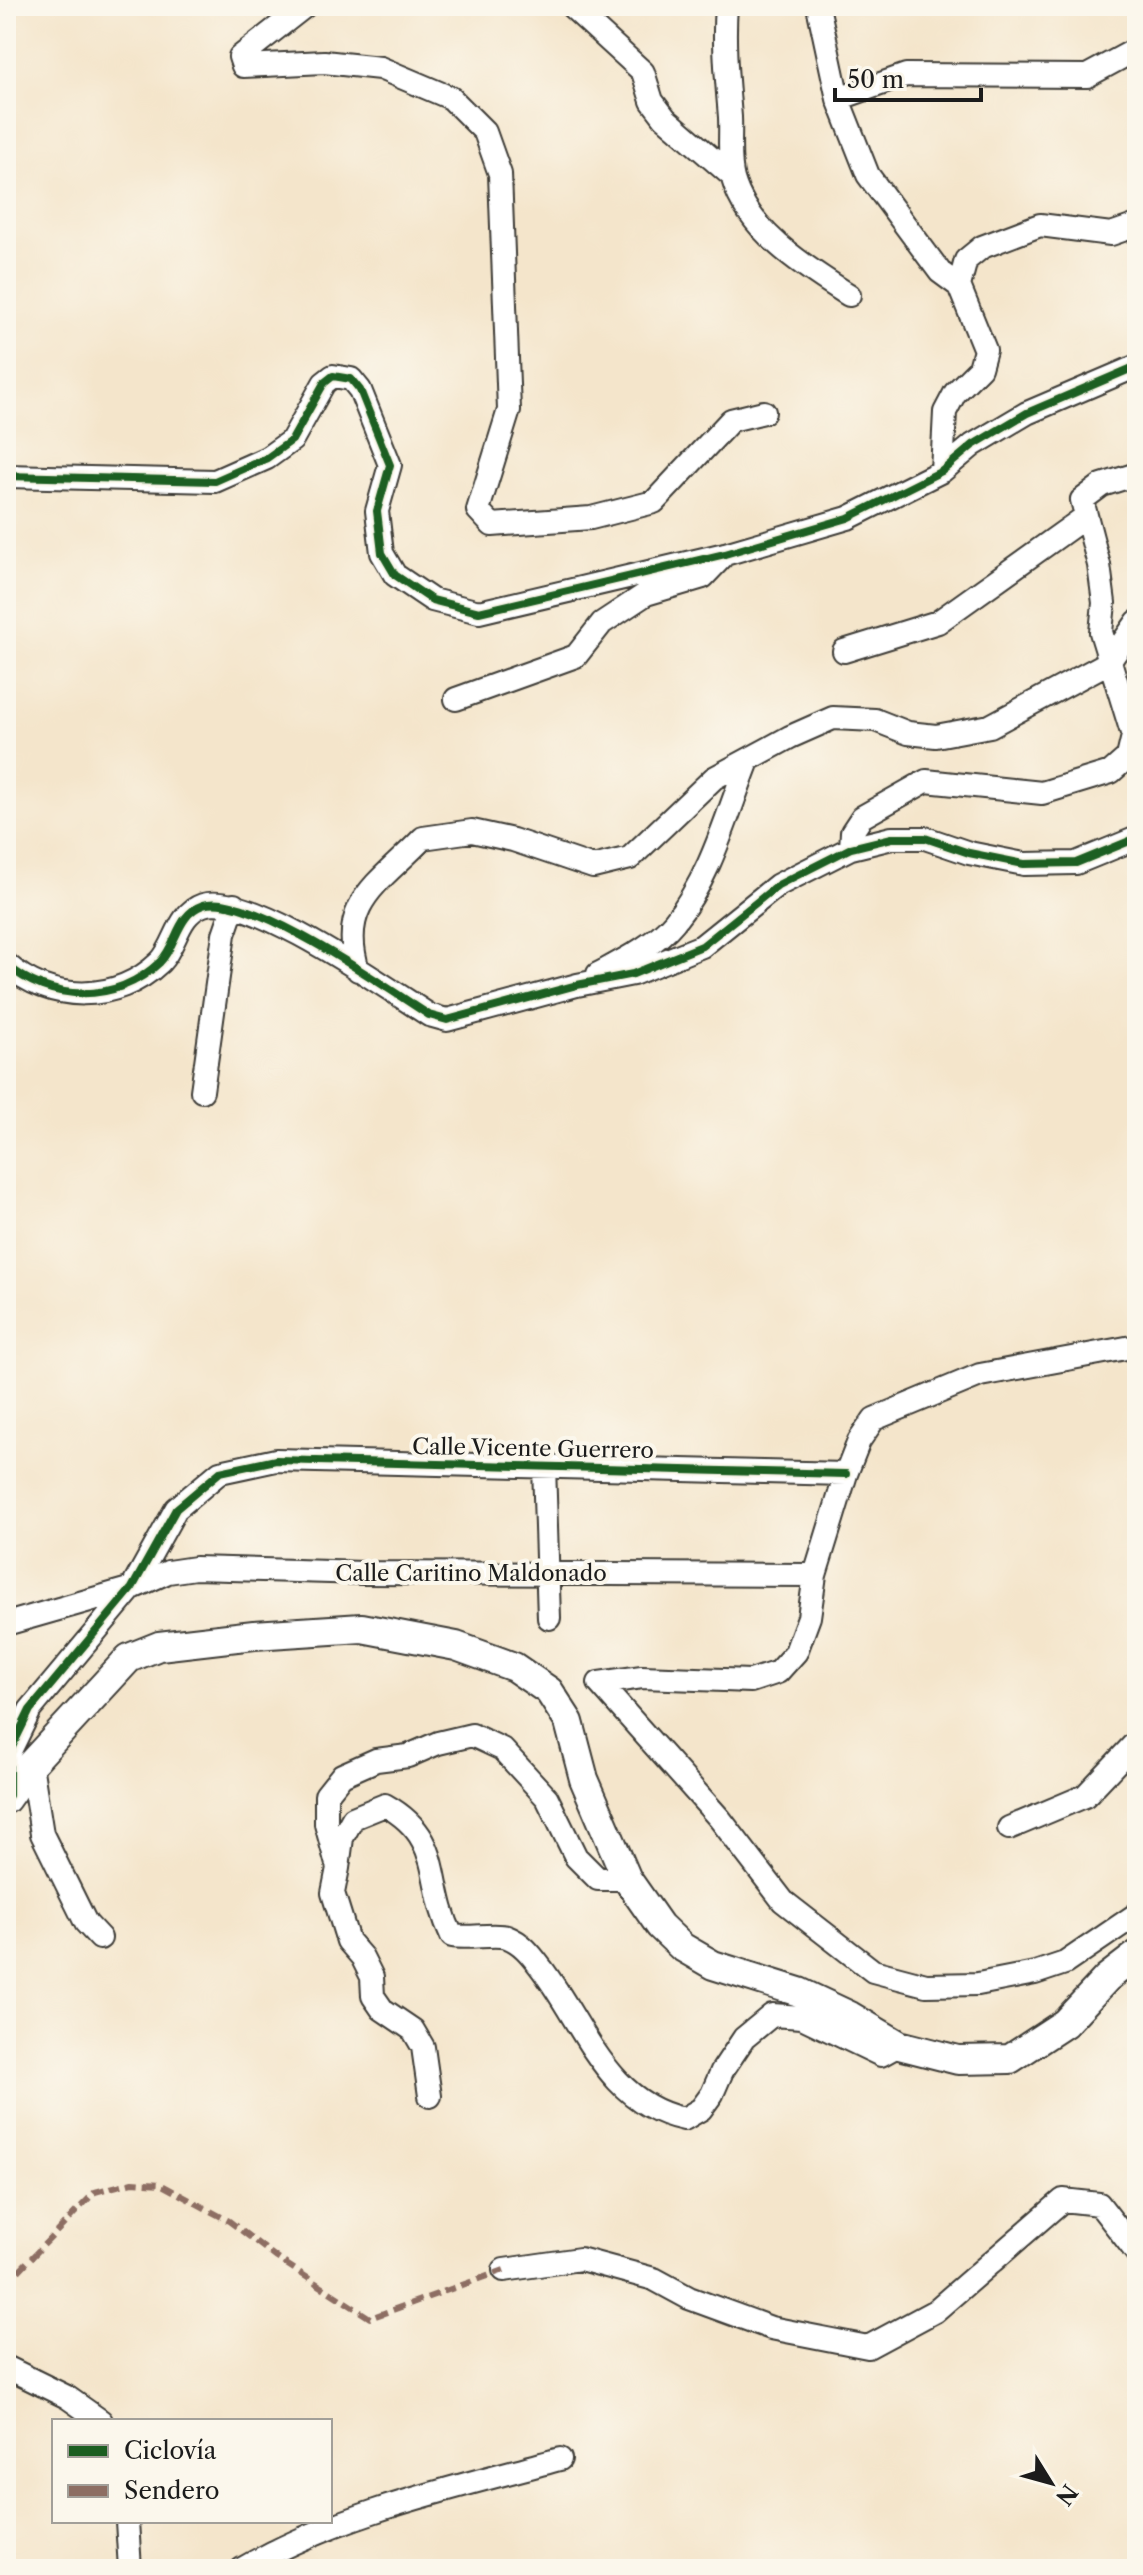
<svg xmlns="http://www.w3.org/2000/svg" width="1143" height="2575" viewBox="0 0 1143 2575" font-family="'Libre Caslon Text',serif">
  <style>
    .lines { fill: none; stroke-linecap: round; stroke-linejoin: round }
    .minor-casing { stroke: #3c3a36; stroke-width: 26 }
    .major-casing { stroke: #3c3a36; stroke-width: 32 }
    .minor { stroke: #fff; stroke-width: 22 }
    .major { stroke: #fff; stroke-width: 28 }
    .quiet { stroke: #8d6e63; stroke-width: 6; stroke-dasharray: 12 6; stroke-linecap: butt }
    .cycleway-casing { stroke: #fbf7ec; stroke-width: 13 }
    .cycleway { stroke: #1b5e20; stroke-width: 8 }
    .labels { text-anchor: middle; stroke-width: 8; stroke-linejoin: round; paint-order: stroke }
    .street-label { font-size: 22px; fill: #1c1c1c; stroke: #fbf7ec }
  </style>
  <rect width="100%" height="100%" fill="#fbf7ec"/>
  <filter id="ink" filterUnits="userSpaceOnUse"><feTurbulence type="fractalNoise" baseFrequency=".0125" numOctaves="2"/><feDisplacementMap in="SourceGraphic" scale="16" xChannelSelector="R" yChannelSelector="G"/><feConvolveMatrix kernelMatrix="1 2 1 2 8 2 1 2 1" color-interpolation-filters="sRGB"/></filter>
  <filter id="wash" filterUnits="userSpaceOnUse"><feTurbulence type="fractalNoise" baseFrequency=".006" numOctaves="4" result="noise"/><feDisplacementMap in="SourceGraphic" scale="32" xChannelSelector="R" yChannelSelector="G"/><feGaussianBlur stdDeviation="1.8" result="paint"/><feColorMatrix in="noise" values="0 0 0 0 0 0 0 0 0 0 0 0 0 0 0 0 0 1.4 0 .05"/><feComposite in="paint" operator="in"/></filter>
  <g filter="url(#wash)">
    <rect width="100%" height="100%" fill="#f4e5cb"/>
  </g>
  <g filter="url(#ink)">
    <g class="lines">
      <defs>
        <path id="minor" d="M305,6L240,57L243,66L324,62L380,68L451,98L485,132L500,174L509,410L478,510L492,525L591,518L654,502L731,420L764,412
          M571,6L643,72L652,101L665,118L732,176
          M726,6C723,44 727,80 730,117C731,137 728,160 733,179C748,232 805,267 849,295
          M818,6L838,99L868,175L940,272L959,286
          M838,99L906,75L1087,76L1137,49
          M942,471L945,412L955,393L980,368L985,350L959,286L966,260L982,247L1040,225L1111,234L1137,225
          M6,476L215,481L267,458L292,440L324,383L333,376L351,379L360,390L390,465L377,511L382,553L395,575L432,600L479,612L725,554L848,518L942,471L973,445L1027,413L1137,366
          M844,651L938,622L1085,517
          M456,699L576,656L602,623L646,594L703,577L725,554
          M851,848L852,832L862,817L926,781L1042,793L1111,772L1128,757L1133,736L1101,632L1104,603L1099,565L1082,500L1102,485L1137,474
          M6,964C50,1003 116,1004 160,962C177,945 177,914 203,905C249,890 388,989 429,1015L447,1020L577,985L633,974L702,946L778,885L851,848L892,838H925L969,853L1024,864L1076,863L1137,838
          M358,970C337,902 380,883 423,838L472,831L513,840L593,867L630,858L714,778L790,737L833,718L875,720L908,733L936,736L990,726L1109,662L1137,622
          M598,974C624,960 655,945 674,922C711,877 727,814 748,761
          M202,1091L224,934L234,905
          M544,1466L549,1618
          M6,1624L132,1588L168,1572L195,1568L364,1573L815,1575
          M599,1683L642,1677L751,1681L778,1672L796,1652L809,1617L815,1575L846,1474L859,1441L874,1419L980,1375L1137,1346
          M599,1683L720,1819L783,1901L873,1971L926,1985L978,1984L1035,1973L1065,1963L1137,1914
          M31,1764L42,1834L86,1923L100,1938
          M9,1795V1753L30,1710L132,1588L176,1509L220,1472L276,1460L846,1474
          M1009,1828L1085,1796L1137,1741
          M338,1868L342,1838L353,1818L385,1805C446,1839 425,1881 452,1936C469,1939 495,1933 507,1937C523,1943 532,1956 542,1969C585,2026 607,2103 684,2119L701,2109L712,2094L722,2071L744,2038L772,2015L802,2017L881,2055L899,2045
          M430,2096L423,2047L413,2030L382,2009L373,1996L372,1977L362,1957L348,1941L333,1893L338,1868L326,1824V1795L342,1775L376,1760L408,1756L438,1743L472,1735L502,1749L547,1798L576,1857L598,1879H627
          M504,2270L580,2259L654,2279L689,2298L771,2328L868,2347L935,2311L1063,2200L1099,2204L1137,2253
          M6,2367L67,2397L101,2421
          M127,2521L130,2569
          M242,2569C339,2513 453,2488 560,2459"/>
        <path id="major" d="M6,1799L31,1764L129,1658L159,1646L254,1635L362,1628L456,1646L514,1667L549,1691L569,1722L584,1779L627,1879L660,1926L682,1947L713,1965L799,1992L850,2016L899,2045L958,2060L1010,2059L1065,2023L1107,1978L1137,1955"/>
      </defs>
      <!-- minor casing -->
      <use href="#minor" class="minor-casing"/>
      <!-- major casing -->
      <use href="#major" class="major-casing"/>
      <!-- minor -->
      <use href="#minor" class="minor"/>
      <!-- major -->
      <use href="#major" class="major"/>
      <!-- quiet -->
      <path class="quiet" d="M6,2284L95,2192L133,2182L160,2184L229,2221L277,2258L370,2318L504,2270"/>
      <defs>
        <path id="cycleway" d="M6,476L215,481L267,458L292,440L324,383L333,376L351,379L360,390L390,465L377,511L382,553L395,575L432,600L479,612L725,554L848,518L942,471L973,445L1027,413L1137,366
          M6,964C50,1003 116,1004 160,962C177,945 177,914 203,905C249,890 388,989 429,1015L447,1020L577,985L633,974L702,946L778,885L851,848L892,838H925L969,853L1024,864L1076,863L1137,838
          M9,1795V1753L30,1710L132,1588L176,1509L220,1472L276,1460L846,1474"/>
      </defs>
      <!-- cycleway casing -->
      <use href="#cycleway" class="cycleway-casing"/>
      <!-- cycleway -->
      <use href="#cycleway" class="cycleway"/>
    </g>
  </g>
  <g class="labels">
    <!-- street labels -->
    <g class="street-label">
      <text transform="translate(533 1448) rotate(1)" y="8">Calle Vicente Guerrero</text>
      <text x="471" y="1581">Calle Caritino Maldonado</text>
    </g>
  </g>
  <!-- margin -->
  <rect width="1143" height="2575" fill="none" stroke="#fbf7ec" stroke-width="32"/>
  <!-- legend -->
  <rect x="52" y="2419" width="280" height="104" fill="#fbf7ec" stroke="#a29f99" stroke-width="2"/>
  <rect x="68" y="2445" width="40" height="12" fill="#1b5e20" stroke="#a29f99" stroke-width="2"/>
  <text x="124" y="2459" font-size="24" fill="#1c1c1c">Ciclovía</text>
  <rect x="68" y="2485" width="40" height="12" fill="#8d6e63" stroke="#a29f99" stroke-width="2"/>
  <text x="124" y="2499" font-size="24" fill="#1c1c1c">Sendero</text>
  <!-- north arrow -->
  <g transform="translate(1051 2483) rotate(127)" stroke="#fbf7ec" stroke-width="6" paint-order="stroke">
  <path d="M0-6L14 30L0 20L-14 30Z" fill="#1c1c1c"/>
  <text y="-12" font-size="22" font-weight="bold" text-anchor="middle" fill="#1c1c1c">N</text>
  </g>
  <!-- scale -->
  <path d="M835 88v12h146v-12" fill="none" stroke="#1c1c1c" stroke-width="4"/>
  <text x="847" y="88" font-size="24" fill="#1c1c1c" stroke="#fbf7ec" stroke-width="6" paint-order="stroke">50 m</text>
</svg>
